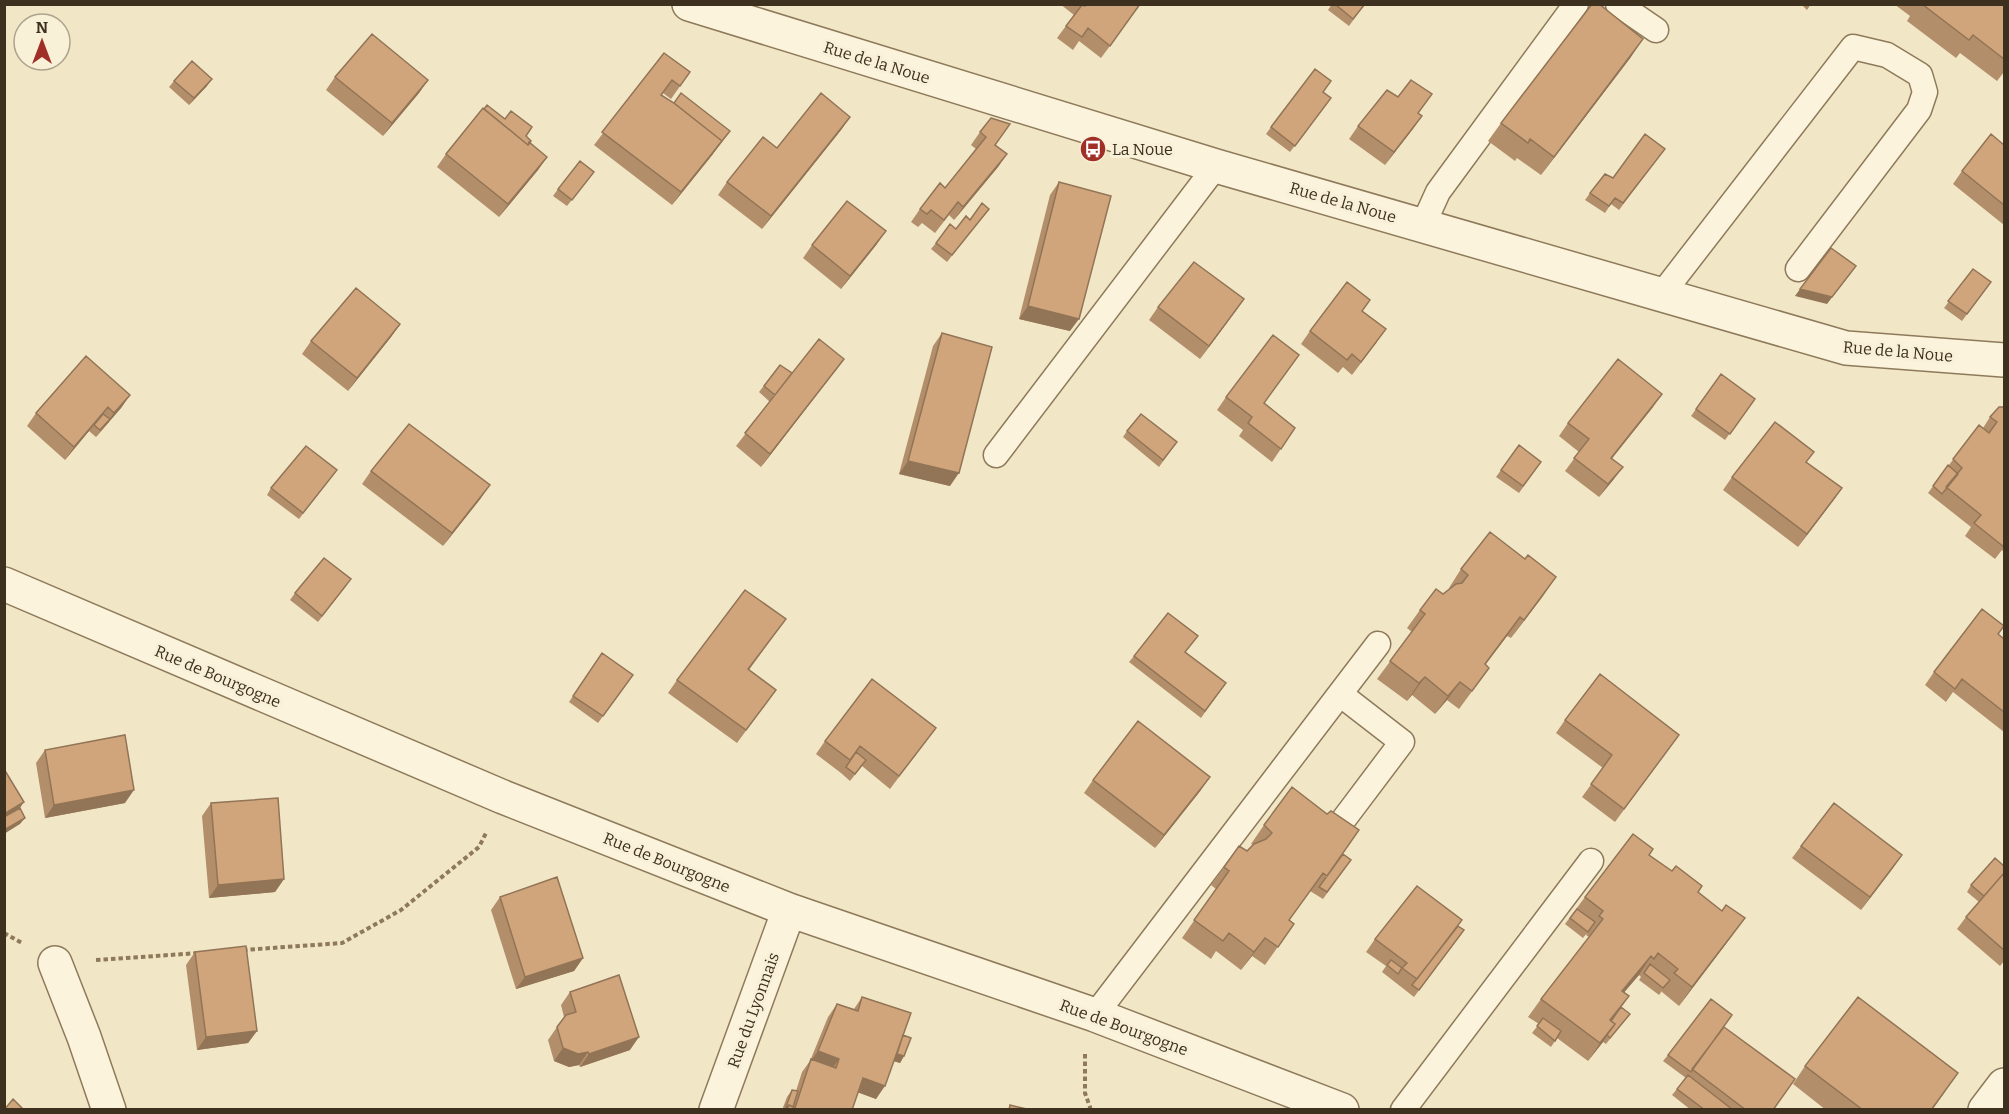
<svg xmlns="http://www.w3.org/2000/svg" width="2009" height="1114" viewBox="0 0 2009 1114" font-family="Bitter,serif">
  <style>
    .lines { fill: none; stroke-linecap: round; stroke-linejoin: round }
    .service-casing { stroke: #8e7a5b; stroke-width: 27 }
    .minor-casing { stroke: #8e7a5b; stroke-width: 36 }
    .path { stroke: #8e7a5b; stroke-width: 4; stroke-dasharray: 4.5 3; stroke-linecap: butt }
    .service { stroke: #fbf3db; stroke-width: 24 }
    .minor { stroke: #fbf3db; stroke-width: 33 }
    .wall { fill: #b38e6a }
    .shaded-wall { fill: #927456 }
    .building { fill: #d0a57b; stroke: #927456; stroke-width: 1.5 }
    .labels { text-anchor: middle; stroke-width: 6; stroke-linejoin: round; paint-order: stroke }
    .street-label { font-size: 16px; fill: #3d301f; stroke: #f8f0d7 }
    .poi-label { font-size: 16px; fill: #3d301f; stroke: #f8f0d7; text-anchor: start }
  </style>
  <rect width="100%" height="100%" fill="#f1e7c7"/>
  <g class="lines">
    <defs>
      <path id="service" d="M1618,4L1656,30
        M1423,225L1438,192L1576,4
        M1662,294L1853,47L1887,55L1920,75L1925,92L1919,110L1798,269
        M996,455L1216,166
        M1340,694L1402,742L1344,819
        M1095,1015L1378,644
        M1403,1110L1591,861"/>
      <path id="minor" d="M689,4L1216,166L1846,348L2004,360
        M4,584L503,797L789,910L1095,1015L1342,1110
        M55,963L84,1037L109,1110
        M716,1110L789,910
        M1985,1110L2004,1085"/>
    </defs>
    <!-- service casing -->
    <use href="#service" class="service-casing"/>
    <!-- minor casing -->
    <use href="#minor" class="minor-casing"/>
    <!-- path -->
    <path class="path" d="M4,933L22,943
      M243,950L342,943L401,910L479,847L486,833
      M96,960L199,953
      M1085,1054V1093L1091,1110"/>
    <!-- service -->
    <use href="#service" class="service"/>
    <!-- minor -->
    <use href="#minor" class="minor"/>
  </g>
  <!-- wall -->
  <path class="wall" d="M1060,4H1083V5L1085,6L1141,4L1101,58L1079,41L1073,50L1057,38L1074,15Z
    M1332,4H1365L1349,26L1328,10Z
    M1801,4H1811L1807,10Z
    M1894,4H2004V72L1997,81L1960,53L1956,58L1907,21L1910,16Z
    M664,53L690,72L671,99L663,93L662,95L713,154L672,205L594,145Z
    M1631,57L1541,175L1517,158L1515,161L1488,141L1501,123Z
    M335,77L428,80L419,93L383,136L326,90Z
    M174,81L207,86L189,105L169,87Z
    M1324,93L1331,98L1290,152L1266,134L1271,127Z
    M1418,113L1422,116L1385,165L1349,139L1358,126Z
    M850,117L841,130L762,229L718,195L727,182L777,148Z
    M980,132L1007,154L998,167L954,220L949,215L935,233L922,223L918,227L911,222L920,209L945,188L976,149L971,145Z
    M526,136L530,143L547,157L538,170L499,217L437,167L446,154Z
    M2004,145V225L1953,184L1962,171Z
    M1665,149L1619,210L1611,204L1605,213L1585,200L1590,193L1613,178Z
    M594,172L567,206L553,196L558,189Z
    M1059,182L1070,331L1019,319L1050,195Z
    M989,209L947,262L931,249L936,243L970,220Z
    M877,244L841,289L803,258L812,245Z
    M1973,269L1991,282L1962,321L1944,308Z
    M1244,299L1200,359L1149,320L1158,307Z
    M1362,312L1377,342L1352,375L1343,367L1338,373L1301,344L1310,331Z
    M400,324L391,337L348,391L302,354L311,341Z
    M942,333L950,486L899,474L933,346Z
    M844,359L761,467L736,446L770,402L759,392L780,365L792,373Z
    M1721,374L1755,399L1725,440L1691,416Z
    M130,395L121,408L96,437L89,431L65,460L27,426L36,413Z
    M1226,397L1264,403L1295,428L1272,462L1239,436L1243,430L1217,410Z
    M1653,407L1612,458L1614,479L1599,497L1565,471L1579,452L1559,436L1568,423Z
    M2004,407V552L2002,550L1995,559L1965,536L1971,527L1928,493L1979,425L1983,428L1990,417Z
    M1127,431L1177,442L1159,467L1123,437Z
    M1519,445L1541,462L1519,493L1496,477Z
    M1807,463L1842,488L1798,547L1723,490L1732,477Z
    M337,470L299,519L267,495L271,488Z
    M371,471L481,498L443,546L362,484Z
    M1461,569L1543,596L1511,638L1507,636L1485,665L1476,686L1459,709L1447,700L1435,714L1412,695L1407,701L1377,679L1412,632L1407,628L1420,610L1450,589L1449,588Z
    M347,585L318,622L290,600L295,593Z
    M786,619L749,670L776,690L737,743L668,693L677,680Z
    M1998,634L2004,639V732L1953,692L1946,702L1925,685L1934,672Z
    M1198,636L1185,652L1226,683L1201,718L1129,662L1134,656Z
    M602,653L633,675L598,723L569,702Z
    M1565,720L1679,735L1615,822L1582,797L1603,768L1556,733Z
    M936,728L890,789L862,766L850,781L841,773L842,772L841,773L816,754L825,741Z
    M45,750L125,803L45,818L36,763Z
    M1093,780L1201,790L1155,848L1084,793Z
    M211,803L284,879L275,892L209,898L202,816Z
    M1327,814L1359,830L1319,887L1351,860L1323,899L1310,891L1289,920L1294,924L1265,965L1252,956L1241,970L1216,951L1211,959L1182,938L1216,889L1211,885L1224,867L1247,851L1253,845L1251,844L1264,825Z
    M1801,846L1893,868L1861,910L1792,858Z
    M1649,855L1722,911L1745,918L1679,1006L1662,992V991L1659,995L1639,980L1641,977L1639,975L1624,992L1629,996L1621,1008L1630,1014L1606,1044L1603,1042L1588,1061L1557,1038L1551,1047L1532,1033L1539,1024L1528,1017L1541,999L1589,937L1586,935L1587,933L1583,938L1565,924L1585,897Z
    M2004,866V961L2000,966L1957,929L1966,917L1979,902L1967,892L1971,885Z
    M500,897L583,958L574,971L516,989L491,910Z
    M1458,926L1464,930L1414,997L1382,972L1386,966L1366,952L1375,939Z
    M195,952L257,1031L248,1043L197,1050L186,965Z
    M570,992L630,1050L580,1067L579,1065L569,1067L554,1061L548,1040L564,1017L561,1005Z
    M862,997L903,1035L904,1056L900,1063L894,1061L876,1099L858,1092L852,1110H782L787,1097L792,1090L796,1091L802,1072L810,1061L828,1017L837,1004L854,1009Z
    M1712,1043L1795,1079L1773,1110H1691L1672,1095L1686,1078L1663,1061L1668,1055Z
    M1805,1066L1945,1092L1932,1110H1826L1793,1084Z"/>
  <!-- shaded-wall -->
  <path class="shaded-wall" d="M1643,39L1631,57L1541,175L1554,157Z
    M212,79L207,86L189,105L194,98Z
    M428,80L419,93L383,136L392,123Z
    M1422,116L1413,129L1385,165L1394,152Z
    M850,117L841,130L762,229L771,216Z
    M730,131L713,154L672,205L681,192Z
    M1007,154L998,167L954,220L963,207Z
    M547,157L538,170L499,217L508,204Z
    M886,231L877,244L841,289L850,276Z
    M1851,273L1827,304L1795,296L1800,289Z
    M1244,299L1235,312L1200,359L1209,346Z
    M1028,306L1079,319L1070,331L1019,319Z
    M400,324L391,337L348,391L357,378Z
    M844,359L835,371L761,467L770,454Z
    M1662,394L1653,407L1602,471L1611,458Z
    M130,395L121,408L96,437L114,413Z
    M108,407L99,420L94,425L65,460L74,447Z
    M908,461L959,473L950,486L899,474Z
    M1623,467L1614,479L1599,497L1608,484Z
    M490,485L481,498L443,546L452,533Z
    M1842,488L1833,501L1798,547L1807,534Z
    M1556,577L1543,596L1511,638L1524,620Z
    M1520,617L1507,636L1472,682L1485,664Z
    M1425,677L1412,695L1407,701L1419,683Z
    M1460,682L1447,700L1435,714L1448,696Z
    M1210,777L1201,790L1155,848L1164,835Z
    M134,790L125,803L45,818L54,805Z
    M24,802L15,815L4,821V814Z
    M25,818L20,824L4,834V830Z
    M1902,855L1893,868L1861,910L1870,897Z
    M284,879L275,892L209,898L218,885Z
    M1745,918L1732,936L1679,1006L1692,987Z
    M1265,938L1252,956L1241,970L1254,952Z
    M1651,956L1639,975L1610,1009L1622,991Z
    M583,958L574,971L516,989L525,977Z
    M1615,1024L1603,1042L1588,1061L1600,1043Z
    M257,1031L248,1043L197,1050L206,1037Z
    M639,1037L630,1050L580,1067L589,1054Z
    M563,1048L588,1052L579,1065L569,1067L554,1061Z
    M818,1051L839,1059L830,1072L810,1062Z
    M895,1053L904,1056L900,1063L890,1060Z
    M1958,1073L1932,1110H1931Z
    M863,1078L885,1086L876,1099L854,1091Z"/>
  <!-- building -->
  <path class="building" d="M1086,4H1140L1110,46L1088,28L1082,37L1066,26L1082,5L1085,6Z
    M1335,4H1365L1353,19Z
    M1592,4H1599L1643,39L1554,157L1530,139L1528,143L1501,123Z
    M1922,4H2004V59L1973,35L1969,40Z
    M372,34L428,80L392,123L335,77Z
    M664,53L690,72L680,86L672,80L661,95L674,103L722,141L681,192L602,132Z
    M192,61L212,79L194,98L174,81Z
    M1315,69L1331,81L1323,92L1331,98L1295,146L1271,127Z
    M1411,80L1432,94L1418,113L1422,116L1394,152L1358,126L1387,90L1398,97Z
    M681,93L730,131L717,147L722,141L674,103Z
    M821,93L850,117L771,216L727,182L763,137L777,148Z
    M487,105L505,119L511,111L532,127L526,136L531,141L530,143L528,145L484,109Z
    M483,108L528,145L529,142L547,157L508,204L446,154Z
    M991,118L1010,124L995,145L1007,154L963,207L958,202L944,220L931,210L927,214L920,209L940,183L945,188L986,137L980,132Z
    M1645,134L1665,149L1623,203L1615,198L1609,206L1590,193L1605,174L1613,178Z
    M1991,134L2004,145V205L1962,171Z
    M580,161L594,172L572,200L558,189Z
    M1059,182L1111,196L1079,319L1028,306Z
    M847,201L886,231L850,276L812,245Z
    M982,203L989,209L952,255L936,243L950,224L956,229L966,216L970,220Z
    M1831,248L1856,266L1832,297L1800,289Z
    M1194,262L1244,299L1209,346L1158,307Z
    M1973,269L1991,282L1967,314L1948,301Z
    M1347,282L1370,300L1362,311L1386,329L1361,362L1352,354L1347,360L1310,331Z
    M356,288L400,324L357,378L311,341Z
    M942,333L992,347L959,473L908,461Z
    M1273,335L1299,355L1264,403L1295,428L1281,449L1248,423L1252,417L1226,397Z
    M819,339L844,359L770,454L745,433Z
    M86,356L130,395L114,413L108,407L74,447L36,413Z
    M1618,359L1662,394L1611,458L1623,467L1608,484L1574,458L1589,439L1568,423Z
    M780,365L792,373L775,395L764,386Z
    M1721,374L1755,399L1730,434L1696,409Z
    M1999,407H2004V547L1974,523L1981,515L1946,487L1962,468L1953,459L1979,425L1989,433L1997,422L1990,417Z
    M103,414L110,419L100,430L94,425Z
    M1141,414L1177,442L1163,460L1127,431Z
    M1775,422L1814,452L1806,462L1842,488L1807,534L1732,477Z
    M409,424L490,485L452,533L371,471Z
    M1519,445L1541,462L1523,486L1501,470Z
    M306,446L337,470L303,513L271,488Z
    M1948,465L1958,474L1942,494L1933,486Z
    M1490,532L1525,559L1528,555L1556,577L1524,620L1520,617L1485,664L1489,668L1472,691L1460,682L1448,696L1425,677L1419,683L1390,661L1425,614L1420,610L1436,589L1443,594L1456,584L1462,583L1468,575L1461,569Z
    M324,558L351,579L322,616L295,593Z
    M745,590L786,619L748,669L776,690L746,730L677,680Z
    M1982,609L2004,626L1998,634L2004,639V712L1962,679L1955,689L1934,672Z
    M1168,613L1198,636L1185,652L1226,683L1205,711L1134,656Z
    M602,653L633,675L603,716L573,696Z
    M1600,674L1679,735L1624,809L1591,784L1612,755L1565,720Z
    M872,679L936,728L899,776L860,746L850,760L825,741Z
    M1138,721L1210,777L1164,835L1093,780Z
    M125,735L134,790L54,805L45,750Z
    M856,752L866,760L855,774L846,767Z
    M4,769L24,802L4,814Z
    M1292,787L1327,814L1331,811L1359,830L1327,876L1323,873L1289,920L1294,924L1278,947L1265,938L1254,952L1229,933L1223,941L1194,920L1229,871L1224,867L1239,846L1247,851L1254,844L1266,839L1272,833L1264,825Z
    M278,798L284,879L218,885L211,803Z
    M1834,803L1902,855L1870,897L1801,846Z
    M20,808L25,818L4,830V817Z
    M1633,834L1653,849L1649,855L1672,871L1676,866L1702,886L1698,892L1722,911L1726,905L1745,918L1692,987L1674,973L1678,969L1658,953L1654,959L1651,956L1622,991L1629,996L1610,1020L1615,1024L1600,1043L1541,999L1603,919L1599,916L1603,911L1585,897Z
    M1343,854L1351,860L1327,892L1319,887Z
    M1995,858L2004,866V873L1984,896L1971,885Z
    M2004,873V950L1966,917Z
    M557,877L583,958L525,977L500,897Z
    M1417,886L1462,920L1417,979L1402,968L1407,963L1375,939Z
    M1577,909L1595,922L1588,932L1570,918Z
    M1458,926L1464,930L1419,990L1412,985Z
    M246,946L257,1031L206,1037L195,952Z
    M1391,960L1402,968L1398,974L1387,965Z
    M1650,964L1670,980L1663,988L1644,973Z
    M619,975L639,1037L589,1054L588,1052L578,1054L563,1048L557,1027L566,1015L576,1012L570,992Z
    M862,997L911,1013L885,1086L863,1078L852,1110H787L789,1105L795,1108L811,1059L836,1068L839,1059L818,1051L837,1004L858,1011Z
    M1858,997L1958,1073L1931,1110H1863L1805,1066Z
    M1711,999L1732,1015L1691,1072L1668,1055Z
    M1621,1007L1630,1014L1610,1038L1607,1035L1615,1024L1611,1021Z
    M1543,1018L1561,1031L1555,1041L1537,1026Z
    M1724,1027L1795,1079L1773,1110H1746L1692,1069Z
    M903,1035L911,1038L904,1056L897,1054Z
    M1688,1075L1733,1110H1705L1677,1089Z
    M792,1090L798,1091L793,1107L789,1105L785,1110Z
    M13,1099L24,1110H4Z
    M1010,1105L1031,1110H1009Z"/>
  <!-- icons -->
  <defs>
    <symbol id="bus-disc" viewBox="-11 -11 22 22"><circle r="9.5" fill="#a02f28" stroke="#f8f0d7"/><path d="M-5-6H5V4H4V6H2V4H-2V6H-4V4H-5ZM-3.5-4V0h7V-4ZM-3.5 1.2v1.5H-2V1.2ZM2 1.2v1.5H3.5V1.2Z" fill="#fff"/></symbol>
  </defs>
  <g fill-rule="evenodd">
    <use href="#bus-disc" x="1078" y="134" width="30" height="30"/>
  </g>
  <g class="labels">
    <!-- street labels -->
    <g class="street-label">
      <text transform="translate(877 62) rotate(17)" y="6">Rue de la Noue</text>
      <text transform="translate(1343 202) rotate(16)" y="6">Rue de la Noue</text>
      <text transform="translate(1898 351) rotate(5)" y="6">Rue de la Noue</text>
      <text transform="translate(218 676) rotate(23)" y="6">Rue de Bourgogne</text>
      <text transform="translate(667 862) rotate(22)" y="6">Rue de Bourgogne</text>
      <text transform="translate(753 1010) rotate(-70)" y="6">Rue du Lyonnais</text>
      <text transform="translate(1124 1027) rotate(20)" y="6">Rue de Bourgogne</text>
    </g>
    <!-- poi labels -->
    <g class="poi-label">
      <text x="1112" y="155">La Noue</text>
    </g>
  </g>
  <!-- border -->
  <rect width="2009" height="1114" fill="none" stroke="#3d301f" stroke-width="12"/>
  <!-- north arrow -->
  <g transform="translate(42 42)"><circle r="28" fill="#f8f0d7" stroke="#ada38d" stroke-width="1.5"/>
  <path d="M0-4.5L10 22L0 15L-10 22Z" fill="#a02f28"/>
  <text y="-9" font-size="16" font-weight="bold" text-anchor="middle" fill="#3d301f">N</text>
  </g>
</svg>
